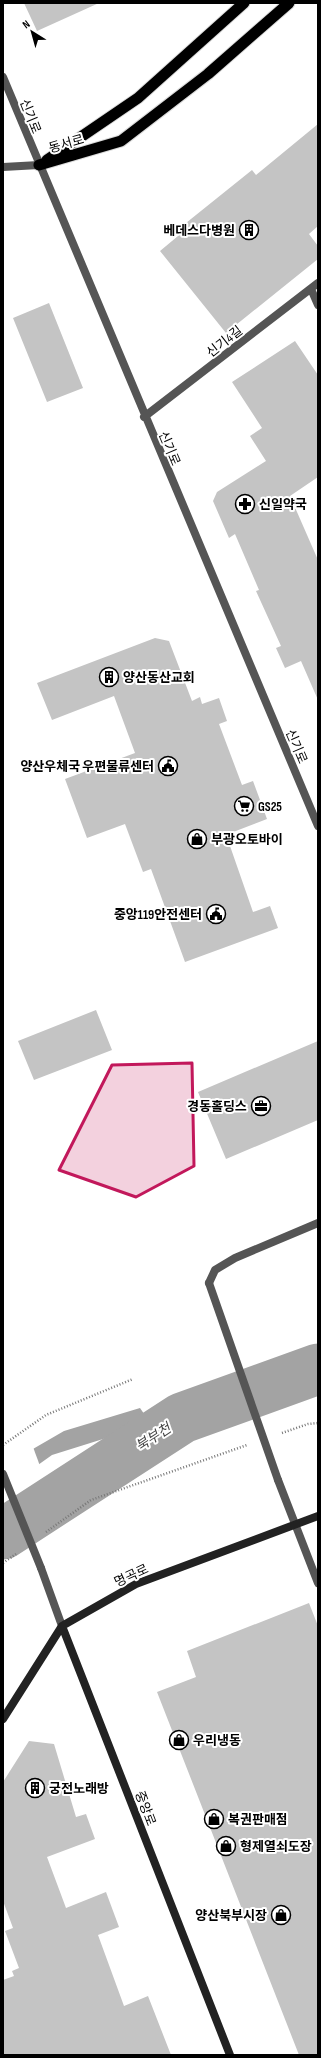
<svg xmlns="http://www.w3.org/2000/svg" width="321" height="2058" viewBox="0 0 321 2058" font-family="'Sofia Sans Condensed','Noto Sans KR',sans-serif">
  <style>
    .water { fill: #a3a3a3 }
    .pier { fill: #fff }
    .lines { fill: none; stroke-linecap: round; stroke-linejoin: round }
    .river { stroke: #a3a3a3; stroke-width: 51 }
    .building { fill: #c4c4c4 }
    .trunk-casing { stroke: #dbdbdb; stroke-width: 13 }
    .path { stroke: #777; stroke-width: 2.5; stroke-dasharray: 1 2; stroke-linecap: butt }
    .minor { stroke: #555; stroke-width: 8 }
    .tertiary { stroke: #555; stroke-width: 8 }
    .secondary { stroke: #222; stroke-width: 8 }
    .trunk { stroke: #000; stroke-width: 11 }
    .minor-bridge { stroke: #555; stroke-width: 8 }
    .tertiary-bridge { stroke: #555; stroke-width: 8 }
    .marked { fill: #c2185b; fill-opacity: 0.2; stroke: #c2185b; stroke-width: 3; stroke-linejoin: round }
    .labels { text-anchor: middle; stroke-width: 4; stroke-linejoin: round; paint-order: stroke }
    .street-label { font-size: 13px; fill: #000; stroke: #fff }
    .poi-label { font-size: 13px; font-weight: bold; fill: #000; stroke: #fff; text-anchor: start }
    .water-label { font-size: 14px; font-style: italic; fill: #444; stroke: #fff }
  </style>
  <rect width="100%" height="100%" fill="#fff"/>
  <!-- water -->
  <path class="water" d="M140,1408L151,1424L52,1455L7,1487L26,1453L64,1431Z"/>
  <!-- pier -->
  <path class="pier" d="M33,1447L40,1466L3,1493V1467Z"/>
  <g class="lines">
    <!-- river -->
    <path class="river" d="M3,1534L182,1418L318,1369"/>
  </g>
  <!-- building -->
  <path class="building" d="M24,3H99L37,31Z
    M318,124V226L309,234L318,246V259L226,333L160,251L184,231L181,227L252,170L256,175Z
    M49,303L83,388L47,402L13,318Z
    M295,341L318,375V477L290,496L318,560V700L301,661L285,668L276,648L281,646L256,591L259,590L235,534L229,538L213,501L217,492L266,461L250,436L262,428L232,382Z
    M155,638L169,641L192,701L200,697L202,704L219,698L227,721L219,724L242,785L253,781L267,819L228,834L232,846H230L253,912L270,906L278,928L185,962L151,869L143,872L125,824L87,838L65,779L135,753L114,696L52,720L37,683Z
    M96,1010L112,1050L34,1080L18,1041Z
    M318,1041V1120L226,1159L198,1092Z
    M309,1603L318,1626V2055H299L157,1692L196,1677L187,1651Z
    M29,1741L54,1744L76,1817L86,1814L95,1839L47,1857L66,1908L106,1892L119,1927L98,1935L124,2006L148,1996L171,2055H3V1980L14,1976L12,1971L19,1968L5,1931L13,1928L3,1901V1782Z"/>
  <g class="lines">
    <defs>
      <path id="trunk" d="M47,160L138,98L244,3
        M39,165L121,141L208,74L289,3"/>
    </defs>
    <!-- trunk casing -->
    <use href="#trunk" class="trunk-casing"/>
    <!-- path -->
    <path class="path" d="M282,1433L308,1424L318,1423
      M3,1445L46,1415L133,1379
      M46,1532L91,1500L247,1445
      M3,1563L16,1554"/>
    <!-- minor -->
    <path class="minor" d="M3,77L318,826
      M311,289L318,305
      M144,417L318,283
      M209,1283L215,1270L235,1258L318,1223
      M278,1480L318,1583"/>
    <!-- tertiary -->
    <path class="tertiary" d="M3,167L39,165
      M41,1568L62,1626"/>
    <!-- secondary -->
    <path class="secondary" d="M62,1626L230,2055
      M3,1719L62,1626L136,1584L318,1516"/>
    <!-- trunk -->
    <use href="#trunk" class="trunk"/>
    <!-- minor-bridge -->
    <path class="minor-bridge" d="M209,1283L278,1480"/>
    <!-- tertiary-bridge -->
    <path class="tertiary-bridge" d="M3,1474L41,1568"/>
  </g>
  <!-- marked area -->
  <path class="marked" d="M192,1063L194,1166L136,1197L59,1170L112,1065Z"/>
  <!-- icons -->
  <defs>
    <symbol id="building-ring" viewBox="-11 -11 22 22"><circle r="9.5" fill="#fff" stroke="#000" stroke-width="1.5"/><path d="M-4-6H4V6H1V3H-1V6H-4ZM-2.5-4.3h1.7v1.8h-1.7ZM.8-4.3h1.7v1.8H.8ZM-2.5-1h1.7V.8h-1.7ZM.8-1h1.7V.8H.8Z" fill="#000"/></symbol>
    <symbol id="pharmacy-ring" viewBox="-11 -11 22 22"><circle r="9.5" fill="#fff" stroke="#000" stroke-width="1.5"/><path d="M-2-6h4v4h4v4h-4v4h-4v-4h-4v-4h4Z" fill="#000"/></symbol>
    <symbol id="civic-ring" viewBox="-11 -11 22 22"><circle r="9.5" fill="#fff" stroke="#000" stroke-width="1.5"/><path d="M-.6-6.5H3V-4.5H.6V-3L4-1V1h2V6H-6V1h2V-1L-.6-3ZM-1.2 2.5V6h2.4V2.5Z" fill="#000"/></symbol>
    <symbol id="supermarket-ring" viewBox="-11 -11 22 22"><circle r="9.5" fill="#fff" stroke="#000" stroke-width="1.5"/><path d="M-6-5.5h2.5l.6 2H6L4.5 2H-2.5L-4.4-4H-6ZM-1.5 3.2a1.3 1.3 0 1 0 .1 0ZM3 3.2a1.3 1.3 0 1 0 .1 0Z" fill="#000"/></symbol>
    <symbol id="shop-ring" viewBox="-11 -11 22 22"><circle r="9.5" fill="#fff" stroke="#000" stroke-width="1.5"/><path d="M-5-2.5h2.3a2.7 3.5 0 0 1 5.4 0H5L5.5 6h-11ZM-1.5-2.5h3a1.5 2.3 0 0 0-3 0Z" fill="#000"/></symbol>
    <symbol id="office-ring" viewBox="-11 -11 22 22"><circle r="9.5" fill="#fff" stroke="#000" stroke-width="1.5"/><path d="M-6-3h4V-5.5h4V-3h4V5H-6ZM-1-4.5V-3h2v-1.5ZM-6 0V1H6V0Z" fill="#000"/></symbol>
  </defs>
  <g fill-rule="evenodd">
    <use href="#building-ring" x="238" y="219" width="22" height="22"/>
    <use href="#pharmacy-ring" x="234" y="493" width="22" height="22"/>
    <use href="#building-ring" x="98" y="666" width="22" height="22"/>
    <use href="#civic-ring" x="157" y="755" width="22" height="22"/>
    <use href="#supermarket-ring" x="233" y="795" width="22" height="22"/>
    <use href="#shop-ring" x="186" y="828" width="22" height="22"/>
    <use href="#civic-ring" x="205" y="903" width="22" height="22"/>
    <use href="#office-ring" x="250" y="1095" width="22" height="22"/>
    <use href="#shop-ring" x="168" y="1729" width="22" height="22"/>
    <use href="#building-ring" x="24" y="1777" width="22" height="22"/>
    <use href="#shop-ring" x="203" y="1808" width="22" height="22"/>
    <use href="#shop-ring" x="215" y="1835" width="22" height="22"/>
    <use href="#shop-ring" x="270" y="1904" width="22" height="22"/>
  </g>
  <g class="labels">
    <!-- street labels -->
    <g class="street-label">
      <text transform="translate(31 116) rotate(68)" y="5">신기로</text>
      <text transform="translate(66 143) rotate(-16)" y="5">동서로</text>
      <text transform="translate(224 341) rotate(-38)" y="5">신기4길</text>
      <text transform="translate(170 448) rotate(67)" y="5">신기로</text>
      <text transform="translate(297 746) rotate(67)" y="5">신기로</text>
      <text transform="translate(131 1575) rotate(-25)" y="5">명곡로</text>
      <text transform="translate(146 1808) rotate(69)" y="5">중앙로</text>
    </g>
    <!-- poi labels -->
    <g class="poi-label">
      <text x="235" y="235" text-anchor="end">베데스다병원</text>
      <text x="259" y="509">신일약국</text>
      <text x="123" y="682">양산동산교회</text>
      <text x="154" y="771" text-anchor="end">양산우체국 우편물류센터</text>
      <text x="258" y="811">GS25</text>
      <text x="211" y="844">부광오토바이</text>
      <text x="202" y="919" text-anchor="end">중앙119안전센터</text>
      <text x="247" y="1111" text-anchor="end">경동홀딩스</text>
      <text x="193" y="1745">우리냉동</text>
      <text x="49" y="1793">궁전노래방</text>
      <text x="228" y="1824">복권판매점</text>
      <text x="240" y="1851">형제열쇠도장</text>
      <text x="267" y="1920" text-anchor="end">양산북부시장</text>
    </g>
    <!-- water labels -->
    <g class="water-label">
      <text transform="translate(153 1437) rotate(-33)" y="5">북부천</text>
    </g>
  </g>
  <!-- border -->
  <rect width="321" height="2058" fill="none" stroke="#000000" stroke-width="8"/>
  <!-- north arrow -->
  <g transform="translate(32 32) rotate(323)" stroke="#ffffff" stroke-width="3" paint-order="stroke">
  <path d="M0-3L7 15L0 10L-7 15Z" fill="#000000"/>
  <text y="-6" font-size="11" font-weight="bold" text-anchor="middle" fill="#000000">N</text>
  </g>
</svg>
